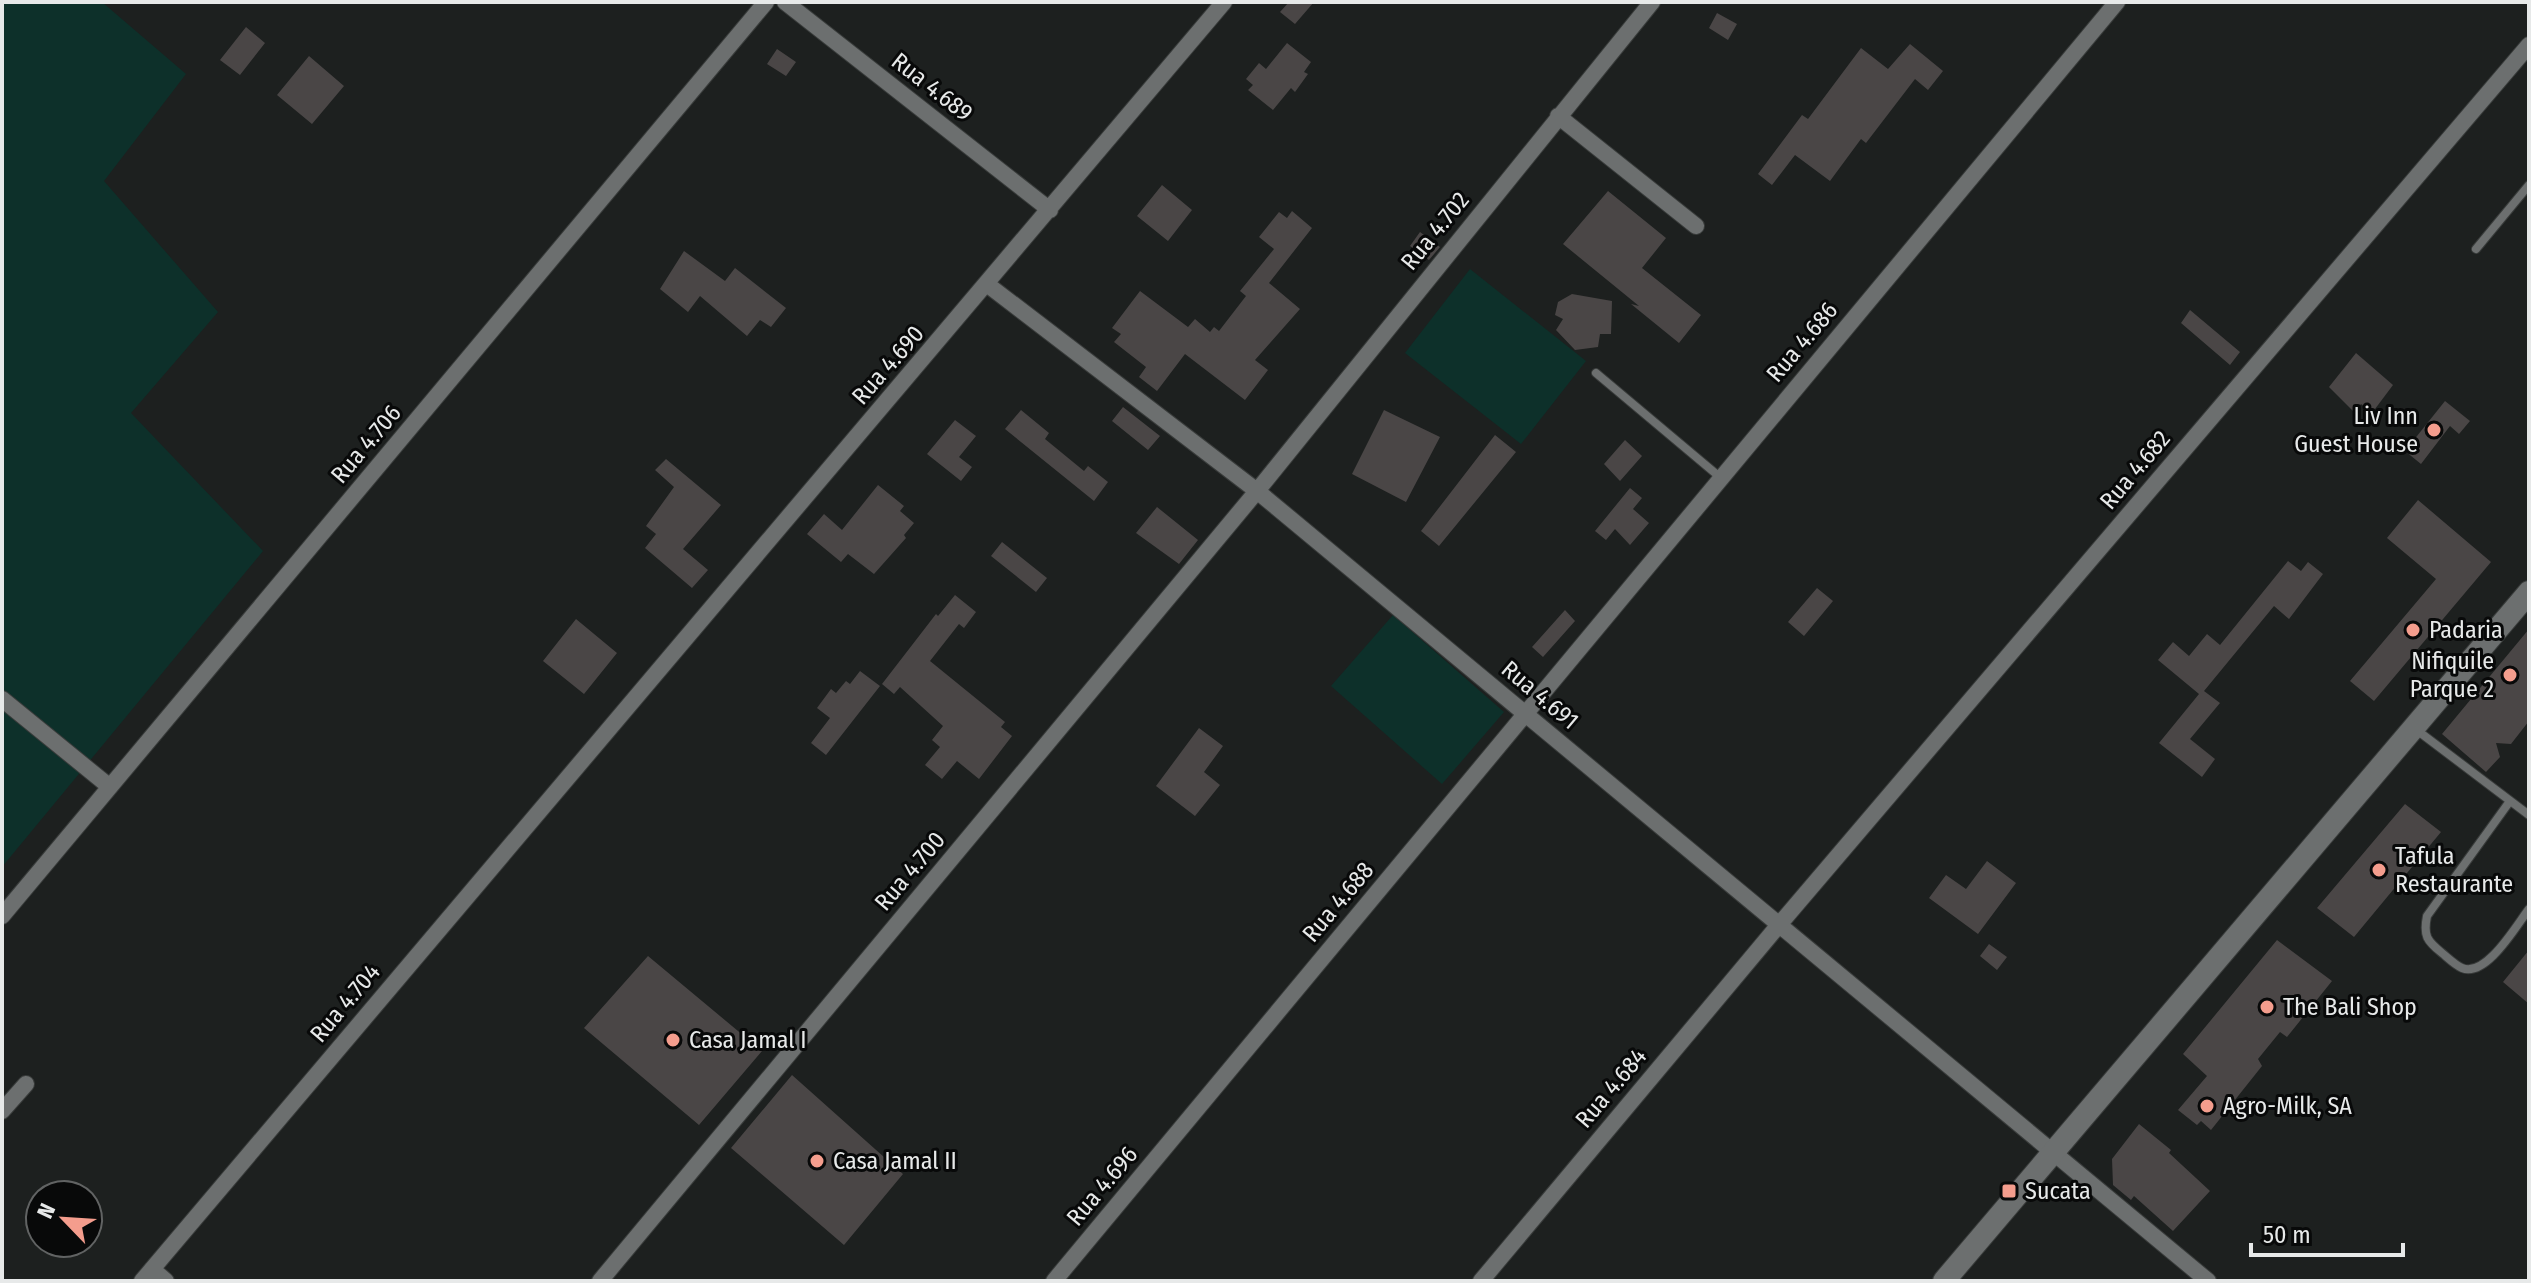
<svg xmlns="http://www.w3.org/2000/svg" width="2531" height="1283" viewBox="0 0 2531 1283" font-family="'Fira Sans Condensed',sans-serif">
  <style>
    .green { fill: #0d302a }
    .building { fill: #4a4646 }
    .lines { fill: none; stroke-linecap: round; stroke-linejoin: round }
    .lane-casing { stroke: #383b3a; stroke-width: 10 }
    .street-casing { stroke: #383b3a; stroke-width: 18 }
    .secondary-casing { stroke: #383b3a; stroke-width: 24 }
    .lane { stroke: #6c6f6f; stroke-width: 8 }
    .street { stroke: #6c6f6f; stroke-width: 16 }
    .secondary { stroke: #6c6f6f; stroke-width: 22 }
    .poi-dot { fill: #f49d8d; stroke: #080909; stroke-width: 3 }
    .labels { text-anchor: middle; stroke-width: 6; stroke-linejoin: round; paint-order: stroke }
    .street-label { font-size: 24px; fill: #e7e9e9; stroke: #080909 }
    .poi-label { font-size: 24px; fill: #e7e9e9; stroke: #080909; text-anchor: start }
  </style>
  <rect width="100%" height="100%" fill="#1d201f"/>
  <!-- green -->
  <path class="green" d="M2,2H102L186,74L104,181L218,312L131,413L263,551L2,867Z
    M1470,269L1586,361L1521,444L1405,353Z
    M1393,615L1504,712L1442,784L1331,686Z"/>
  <!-- building -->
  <path class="building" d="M1289,2H1314L1295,24L1280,12Z
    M1717,13L1737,24L1728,40L1709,28Z
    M246,27L265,43L240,75L220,60Z
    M1287,43L1311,62L1304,72L1308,74L1295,92L1291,88L1273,110L1248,90L1253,85L1246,79L1259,63L1266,69Z
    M1910,44L1943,71L1928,90L1915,79L1866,143L1861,139L1830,181L1795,155L1772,185L1758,174L1802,115L1808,119L1861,48L1888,69Z
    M777,49L796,62L786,76L767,64Z
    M309,56L344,86L312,124L277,95Z
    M1162,185L1192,210L1168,241L1137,216Z
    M1608,191L1666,238L1642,268L1701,315L1679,343L1631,304L1639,306L1563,244Z
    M1292,211L1312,228L1269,283L1300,309L1255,360L1268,370L1245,400L1185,354L1157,391L1139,377L1146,367L1114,342L1121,334L1112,328L1140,291L1188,327L1195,319L1210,332L1214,327L1219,331L1246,296L1240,291L1274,249L1259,237L1279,212L1287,218Z
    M1420,232L1440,247L1429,260L1410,246Z
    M684,251L725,281L735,268L786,308L771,327L760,320L747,336L700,296L688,312L660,289Z
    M1572,294L1612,301L1611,334H1600L1598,347L1575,350L1556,330L1563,319L1555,315L1558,302Z
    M2190,310L2240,352L2230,365L2181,323Z
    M2356,353L2393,385L2372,413L2361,404L2355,413L2329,387Z
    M2445,401L2470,421L2459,434L2450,426L2421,464L2405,451Z
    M1123,407L1160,436L1148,450L1112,421Z
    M1021,410L1049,433L1045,439L1084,471L1088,466L1108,482L1094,501L1005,429Z
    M1384,410L1440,437L1406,502L1352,474Z
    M955,420L976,436L959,457L972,467L961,481L927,454Z
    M1495,435L1516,452L1439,546L1421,531Z
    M1625,440L1642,456L1620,481L1604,464Z
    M666,459L721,505L683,549L708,570L692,588L645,548L656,534L646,526L674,487L655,470Z
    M878,485L904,506L900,511L914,523L904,535L906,538L874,574L848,554L841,562L807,534L824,514L842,530Z
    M1630,488L1642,498L1633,509L1649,523L1630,545L1615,529L1606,540L1595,531Z
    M2418,500L2491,562L2374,701L2350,681L2436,579L2387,538Z
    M1157,507L1198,540L1179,564L1136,533Z
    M1002,542L1047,578L1036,592L991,556Z
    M2288,561L2301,571L2308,562L2323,574L2289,619L2274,606L2204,691L2220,703L2190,739L2215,759L2202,777L2159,743L2199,694L2158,660L2173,642L2189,656L2207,634L2220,645Z
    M1817,588L1833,601L1804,636L1788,622Z
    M955,595L976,612L964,628L959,624L930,661L1005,722L1001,727L1012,736L979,779L957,761L942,779L925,765L940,747L932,740L943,726L900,687L894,694L882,684L936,614L938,616Z
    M1565,610L1575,621L1543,657L1532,647Z
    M576,619L617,653L584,694L543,661Z
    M2529,629V721L2511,744L2496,743L2500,757L2486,772L2442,734Z
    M860,671L880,686L826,755L811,743L830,718L817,708L831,689L836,693L846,681L850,684Z
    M1199,728L1223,746L1204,772L1220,785L1195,816L1156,786Z
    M2405,804L2441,832L2354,937L2317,908Z
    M1987,861L2016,883L1978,934L1929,898L1946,875L1966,889Z
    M2277,940L2332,981L2287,1037L2280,1032L2258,1059L2262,1066L2211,1130L2201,1121L2197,1125L2178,1110L2207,1076L2183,1054Z
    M1989,944L2007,957L1997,970L1980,956Z
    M2529,950V1004L2503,982Z
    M648,956L762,1051L699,1125L584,1028Z
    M792,1075L903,1174L844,1245L731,1148Z
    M2139,1124L2171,1150L2169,1153L2210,1191L2173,1231L2134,1196L2131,1200L2113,1185L2112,1159Z"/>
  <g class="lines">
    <defs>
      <path id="lane" d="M2476,249L2529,185
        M1596,373L1721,478
        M2414,728L2529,815
        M2510,801L2427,916C2423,936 2427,941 2442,953C2448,958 2455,965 2462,968C2486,978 2516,926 2529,909"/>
      <path id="street" d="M785,2L1050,210
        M1558,116L1696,226
        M988,285L1257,491L2208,1281
        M2,699L110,787
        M2,916L766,2
        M2,1111L26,1084
        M152,1269L166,1281
        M142,1281L1224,2
        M600,1281L1257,491L1652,2
        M1054,1281L2117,2
        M1481,1281L1778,926L2529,45"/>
      <path id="secondary" d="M1944,1281L2529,592"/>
    </defs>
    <!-- lane casing -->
    <use href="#lane" class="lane-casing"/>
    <!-- street casing -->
    <use href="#street" class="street-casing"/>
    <!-- secondary casing -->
    <use href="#secondary" class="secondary-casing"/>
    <!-- lane -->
    <use href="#lane" class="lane"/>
    <!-- street -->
    <use href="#street" class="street"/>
    <!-- secondary -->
    <use href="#secondary" class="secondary"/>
  </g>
  <!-- markers -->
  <g class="poi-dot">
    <circle cx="2434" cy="430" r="8"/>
    <circle cx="2413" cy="630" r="8"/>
    <circle cx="2510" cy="675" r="8"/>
    <circle cx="2379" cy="870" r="8"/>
    <circle cx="2267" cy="1007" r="8"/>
    <circle cx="673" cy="1040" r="8"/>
    <circle cx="2207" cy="1106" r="8"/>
    <circle cx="817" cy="1161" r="8"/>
    <rect x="2001" y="1183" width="16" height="16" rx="4"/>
  </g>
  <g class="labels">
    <!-- street labels -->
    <g class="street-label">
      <text transform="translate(932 87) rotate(38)" y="8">Rua 4.689</text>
      <text transform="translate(1435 231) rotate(-51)" y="8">Rua 4.702</text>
      <text transform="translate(1802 342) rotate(-50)" y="8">Rua 4.686</text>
      <text transform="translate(888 365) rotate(-49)" y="8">Rua 4.690</text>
      <text transform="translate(366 444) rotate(-50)" y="8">Rua 4.706</text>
      <text transform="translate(2135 470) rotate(-50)" y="8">Rua 4.682</text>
      <text transform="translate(1540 695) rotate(40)" y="8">Rua 4.691</text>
      <text transform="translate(910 871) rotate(-50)" y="8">Rua 4.700</text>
      <text transform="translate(1338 902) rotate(-50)" y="8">Rua 4.688</text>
      <text transform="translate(345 1003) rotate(-50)" y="8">Rua 4.704</text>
      <text transform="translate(1611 1088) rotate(-50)" y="8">Rua 4.684</text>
      <text transform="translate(1102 1186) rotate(-50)" y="8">Rua 4.696</text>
    </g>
    <!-- poi labels -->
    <g class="poi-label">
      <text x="2418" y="424" text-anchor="end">Liv Inn<tspan x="2418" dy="28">Guest House</tspan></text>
      <text x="2429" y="638">Padaria</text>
      <text x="2494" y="669" text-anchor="end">Nifiquile<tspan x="2494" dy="28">Parque 2</tspan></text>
      <text x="2395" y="864">Tafula<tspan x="2395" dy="28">Restaurante</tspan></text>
      <text x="2283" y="1015">The Bali Shop</text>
      <text x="689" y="1048">Casa Jamal I</text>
      <text x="2223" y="1114">Agro-Milk, SA</text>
      <text x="833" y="1169">Casa Jamal II</text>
      <text x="2025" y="1199">Sucata</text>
    </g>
  </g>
  <!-- border -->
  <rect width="2531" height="1283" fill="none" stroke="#e7e9e9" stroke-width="8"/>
  <!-- north arrow -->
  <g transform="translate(64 1219) rotate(295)"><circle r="38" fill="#080909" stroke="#616363" stroke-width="2"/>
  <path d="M0-6L14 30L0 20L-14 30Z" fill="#f49d8d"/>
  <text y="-12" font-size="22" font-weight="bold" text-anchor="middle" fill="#e7e9e9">N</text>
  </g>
  <!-- scale -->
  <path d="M2251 1243v12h152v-12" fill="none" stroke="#e7e9e9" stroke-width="4"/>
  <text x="2263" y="1243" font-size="24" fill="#e7e9e9" stroke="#080909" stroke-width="6" paint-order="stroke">50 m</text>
</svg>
